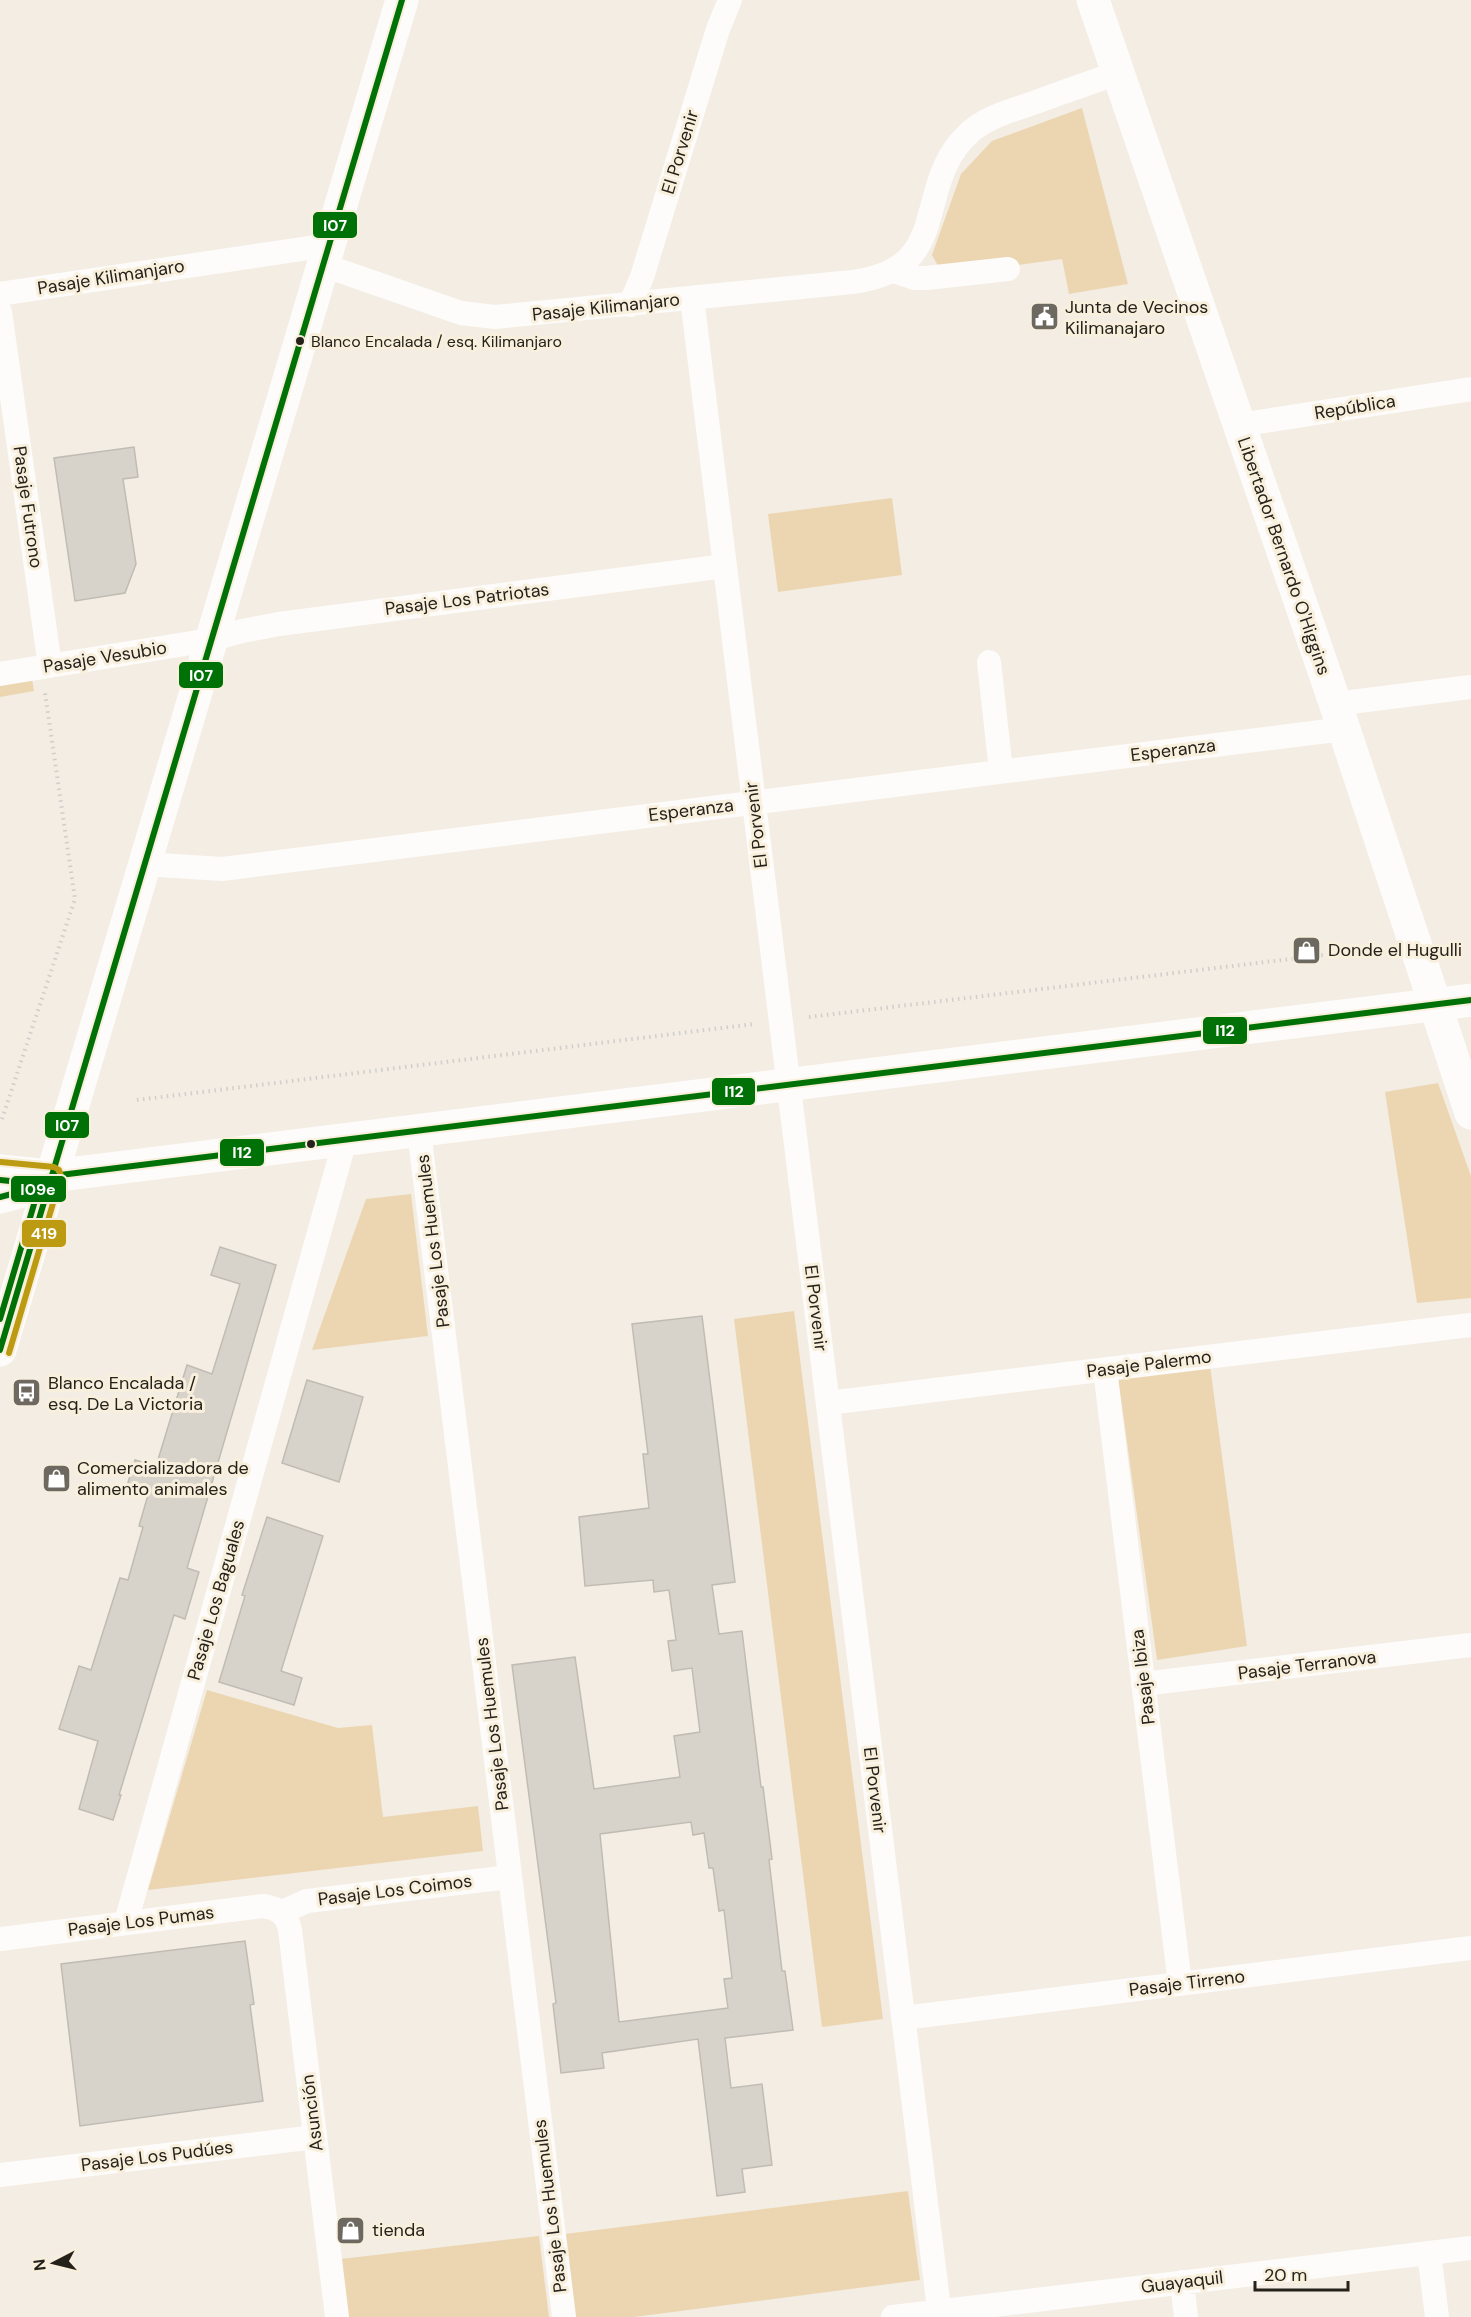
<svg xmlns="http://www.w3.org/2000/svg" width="1471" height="2317" viewBox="0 0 1471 2317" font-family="'DM Sans',sans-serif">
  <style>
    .green { fill: #ecd6b2 }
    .building { fill: #d7d3cb; stroke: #c0bcb4; stroke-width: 1.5; fill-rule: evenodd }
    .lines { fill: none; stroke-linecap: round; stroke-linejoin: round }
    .path { stroke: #d0cecb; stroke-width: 4; stroke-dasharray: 1.5 4.5; stroke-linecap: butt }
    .street { stroke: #fdfcfb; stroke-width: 24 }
    .secondary { stroke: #fdfcfb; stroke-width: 33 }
    .bus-1-casing { stroke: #f9efdd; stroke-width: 10 }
    .bus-2-casing { stroke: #f9efdd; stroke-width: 10 }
    .bus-3-casing { stroke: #f9efdd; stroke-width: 10 }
    .bus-4-casing { stroke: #f9efdd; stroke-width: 10 }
    .bus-1 { stroke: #007106; stroke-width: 6 }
    .bus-2 { stroke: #007106; stroke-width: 6 }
    .bus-3 { stroke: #007106; stroke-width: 6 }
    .bus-4 { stroke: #bc9a11; stroke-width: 6 }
    .bus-dot { fill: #25221b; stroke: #f9efdd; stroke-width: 2 }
    .labels { text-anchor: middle; stroke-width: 6; stroke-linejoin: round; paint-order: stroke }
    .bus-label { font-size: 16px; fill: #25221b; stroke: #f9efdd; text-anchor: start }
    .street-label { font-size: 18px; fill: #25221b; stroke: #f9efdd }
    .poi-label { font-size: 18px; fill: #25221b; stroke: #f9efdd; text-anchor: start }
    .line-badge { stroke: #f9efdd; stroke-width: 2 }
    .badge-label { font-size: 16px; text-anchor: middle; font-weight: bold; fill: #fff }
  </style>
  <rect width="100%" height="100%" fill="#f3ede3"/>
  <!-- green -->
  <path class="green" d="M1082,108L1128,284L1069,294L1062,259L943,275L932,255L961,174L992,141Z
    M892,498L902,575L778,592L768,514Z
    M31,673L34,691L0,697V678Z
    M1438,1083L1471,1176V1298L1417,1303L1385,1092Z
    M411,1194L428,1336L312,1350L366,1199Z
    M794,1311L883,2019L822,2027L734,1319Z
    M1210,1365L1247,1646L1157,1660L1118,1377Z
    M207,1690L338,1728L372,1725L383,1817L478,1806L483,1851L148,1890Z
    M908,2191L920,2280L634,2317H575L565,2234Z
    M539,2236L549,2317H348L341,2259Z"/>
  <!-- building -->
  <path class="building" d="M134,447L138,477L123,479L136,564L125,593L75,601L54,458Z
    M220,1247L276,1265L187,1568L199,1572L185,1619L174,1615L119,1795H121L113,1820L79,1809L98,1741L59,1729L79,1666L91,1670L120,1578L128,1580L143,1527L139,1526L148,1495L126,1489L135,1460L156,1466L187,1365L212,1374L240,1284L211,1275Z
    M702,1316L735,1582L712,1585L719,1634L742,1631L761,1787H763L772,1859L769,1860L782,1971H785L793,2030L725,2038L731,2088L762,2084L772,2165L742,2169L745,2192L717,2196L698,2039L602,2053L604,2068L561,2073L553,2004L556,2003L512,1665L575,1657L594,1789L680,1777L674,1736L700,1732L692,1668L672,1671L668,1641L676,1640L669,1590L654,1592L653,1580L585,1586L579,1517L649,1508L643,1454H648L632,1324ZM691,1822L693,1835L704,1833L709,1868H713L719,1911L724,1910L732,1978L724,1979L728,2008L619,2022L600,1834Z
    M307,1380L363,1397L339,1482L282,1463Z
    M267,1517L323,1536L281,1671L302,1678L294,1705L219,1682L245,1596L242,1595Z
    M245,1941L254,2004L250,2005L263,2101L80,2126L61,1964Z"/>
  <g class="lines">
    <!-- path -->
    <path class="path" d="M809,1017L1382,948
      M137,1100L754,1024
      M2,1119L75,899L45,693"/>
    <!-- street -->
    <path class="street" d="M323,265L461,313L495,317L852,282C957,269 910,186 970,132C988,116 1014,110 1036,102C1064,92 1091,82 1118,73
      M894,271L915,278H927L1008,269
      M0,294L329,245
      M692,298L940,2317
      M630,305L642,277L718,29L730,0
      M0,312L50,666
      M1239,425L1471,389
      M989,662L1001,771
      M0,674L210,640L242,631L279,624L725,566
      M1335,704L1471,687
      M144,864L222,869L1344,729
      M419,1131L564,2317
      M1105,1370L1180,1984
      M828,1403L1471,1325
      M1143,1684L1471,1645
      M282,1912L307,1901L510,1877
      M126,1922L345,1140
      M0,1939L263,1906C279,1908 287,1915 290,1930L337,2317
      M903,2018L1471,1948
      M0,2175L315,2137
      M1429,2253L1437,2317
      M1182,2282L1186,2317
      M893,2317L1471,2248"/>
    <!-- secondary -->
    <path class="secondary" d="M1093,0L1344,729L1471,1113
      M0,1171L52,1176L1471,1000
      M0,1197L19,1192L50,1177
      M0,1350L402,0"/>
    <defs>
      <path id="bus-1" d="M0,1197L19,1192L52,1176L1471,1000"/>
      <path id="bus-2" d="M0,1350L402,0"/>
      <path id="bus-3" d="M0,1180L40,1184L0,1319"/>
      <path id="bus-4" d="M1,1162L54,1167L59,1170L61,1176L9,1353"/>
    </defs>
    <!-- bus-1 casing -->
    <use href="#bus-1" class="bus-1-casing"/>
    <!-- bus-2 casing -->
    <use href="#bus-2" class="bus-2-casing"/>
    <!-- bus-3 casing -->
    <use href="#bus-3" class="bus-3-casing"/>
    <!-- bus-4 casing -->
    <use href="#bus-4" class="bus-4-casing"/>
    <!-- bus-1 -->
    <use href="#bus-1" class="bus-1"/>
    <!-- bus-2 -->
    <use href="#bus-2" class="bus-2"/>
    <!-- bus-3 -->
    <use href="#bus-3" class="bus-3"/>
    <!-- bus-4 -->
    <use href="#bus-4" class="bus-4"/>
  </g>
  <!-- icons -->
  <defs>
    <symbol id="civic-square" viewBox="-11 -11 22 22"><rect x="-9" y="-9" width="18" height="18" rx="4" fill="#6d6961" stroke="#f9efdd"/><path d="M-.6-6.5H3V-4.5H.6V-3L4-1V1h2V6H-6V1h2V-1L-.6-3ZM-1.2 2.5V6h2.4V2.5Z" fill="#fff"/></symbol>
    <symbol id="shop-square" viewBox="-11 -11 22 22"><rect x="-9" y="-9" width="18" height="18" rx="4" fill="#6d6961" stroke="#f9efdd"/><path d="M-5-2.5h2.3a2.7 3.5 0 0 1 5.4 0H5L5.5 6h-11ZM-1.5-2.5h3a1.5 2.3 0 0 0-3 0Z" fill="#fff"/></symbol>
    <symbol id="bus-square" viewBox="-11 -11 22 22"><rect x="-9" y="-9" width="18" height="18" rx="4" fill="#6d6961" stroke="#f9efdd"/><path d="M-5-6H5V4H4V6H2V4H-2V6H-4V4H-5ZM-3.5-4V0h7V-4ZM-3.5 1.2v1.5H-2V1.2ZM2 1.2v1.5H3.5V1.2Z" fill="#fff"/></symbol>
  </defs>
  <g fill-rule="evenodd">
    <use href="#civic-square" x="1028" y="300" width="33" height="33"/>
    <use href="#shop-square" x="1290" y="934" width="33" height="33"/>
    <use href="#bus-square" x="10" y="1376" width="33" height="33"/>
    <use href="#shop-square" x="40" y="1462" width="33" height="33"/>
    <use href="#shop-square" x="334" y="2214" width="33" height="33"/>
  </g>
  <!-- markers -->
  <g class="bus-dot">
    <circle cx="300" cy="341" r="5"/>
    <circle cx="311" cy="1144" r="5"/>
  </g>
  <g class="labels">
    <!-- bus labels -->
    <g class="bus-label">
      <text x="311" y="347">Blanco Encalada / esq. Kilimanjaro</text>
    </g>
    <!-- street labels -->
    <g class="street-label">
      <text transform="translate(680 152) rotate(-73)" y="6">El Porvenir</text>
      <text transform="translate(111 277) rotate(-9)" y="6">Pasaje Kilimanjaro</text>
      <text transform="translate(606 307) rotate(-6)" y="6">Pasaje Kilimanjaro</text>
      <text transform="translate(1355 407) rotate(-9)" y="6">República</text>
      <text transform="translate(28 507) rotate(82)" y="6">Pasaje Futrono</text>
      <text transform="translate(1284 556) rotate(71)" y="6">Libertador Bernardo O'Higgins</text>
      <text transform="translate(467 599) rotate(-7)" y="6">Pasaje Los Patriotas</text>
      <text transform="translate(105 657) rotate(-9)" y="6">Pasaje Vesubio</text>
      <text transform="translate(1173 750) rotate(-7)" y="6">Esperanza</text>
      <text transform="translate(691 810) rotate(-7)" y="6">Esperanza</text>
      <text transform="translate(756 825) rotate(-97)" y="6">El Porvenir</text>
      <text transform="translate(433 1241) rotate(-97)" y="6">Pasaje Los Huemules</text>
      <text transform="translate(816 1308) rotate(83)" y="6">El Porvenir</text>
      <text transform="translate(1149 1364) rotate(-7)" y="6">Pasaje Palermo</text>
      <text transform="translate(216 1600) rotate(-74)" y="6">Pasaje Los Baguales</text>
      <text transform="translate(1307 1665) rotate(-7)" y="6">Pasaje Terranova</text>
      <text transform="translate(1143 1677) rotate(-97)" y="6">Pasaje Ibiza</text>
      <text transform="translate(492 1724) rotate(-97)" y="6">Pasaje Los Huemules</text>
      <text transform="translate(875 1790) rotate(83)" y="6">El Porvenir</text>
      <text transform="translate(395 1890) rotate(-7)" y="6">Pasaje Los Coimos</text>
      <text transform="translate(141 1921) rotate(-7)" y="6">Pasaje Los Pumas</text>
      <text transform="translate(1187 1983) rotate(-7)" y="6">Pasaje Tirreno</text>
      <text transform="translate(312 2113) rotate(-97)" y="6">Asunción</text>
      <text transform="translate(157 2156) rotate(-7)" y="6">Pasaje Los Pudúes</text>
      <text transform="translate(550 2206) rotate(-97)" y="6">Pasaje Los Huemules</text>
      <text transform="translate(1182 2282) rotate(-7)" y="6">Guayaquil</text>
    </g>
    <!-- poi labels -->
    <g class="poi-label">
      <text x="1065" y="313">Junta de Vecinos<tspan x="1065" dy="21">Kilimanajaro</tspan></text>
      <text x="1328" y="956">Donde el Hugulli</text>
      <text x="48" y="1389">Blanco Encalada /<tspan x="48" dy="21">esq. De La Victoria</tspan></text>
      <text x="77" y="1474">Comercializadora de<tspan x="77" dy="21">alimento animales</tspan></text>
      <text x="372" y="2236">tienda</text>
    </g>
  </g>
  <g class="line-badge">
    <rect x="312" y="211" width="46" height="28" rx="6" fill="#007106"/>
    <rect x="178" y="661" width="46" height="28" rx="6" fill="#007106"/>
    <rect x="1202" y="1016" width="46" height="29" rx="6" fill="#007106"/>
    <rect x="711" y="1077" width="45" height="29" rx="6" fill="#007106"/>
    <rect x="44" y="1111" width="46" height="28" rx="6" fill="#007106"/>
    <rect x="219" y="1138" width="46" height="29" rx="6" fill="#007106"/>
    <rect x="10" y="1175" width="57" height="28" rx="6" fill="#007106"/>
    <rect x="21" y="1219" width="46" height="29" rx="6" fill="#bc9a11"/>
  </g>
  <g class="badge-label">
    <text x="335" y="231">I07</text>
    <text x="201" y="681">I07</text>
    <text x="1225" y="1036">I12</text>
    <text x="734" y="1097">I12</text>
    <text x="67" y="1131">I07</text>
    <text x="242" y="1158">I12</text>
    <text x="38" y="1195">I09e</text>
    <text x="44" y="1239">419</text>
  </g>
  <!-- north arrow -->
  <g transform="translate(54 2263) rotate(263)" stroke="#f9efdd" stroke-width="4.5" paint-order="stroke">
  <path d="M0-4.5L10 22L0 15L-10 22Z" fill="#25221b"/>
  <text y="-9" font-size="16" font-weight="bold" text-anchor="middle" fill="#25221b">N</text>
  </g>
  <!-- scale -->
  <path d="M1255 2281v9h93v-9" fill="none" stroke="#25221b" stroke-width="3"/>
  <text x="1264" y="2281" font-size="18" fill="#25221b" stroke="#f9efdd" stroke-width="4.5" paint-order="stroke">20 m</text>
</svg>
